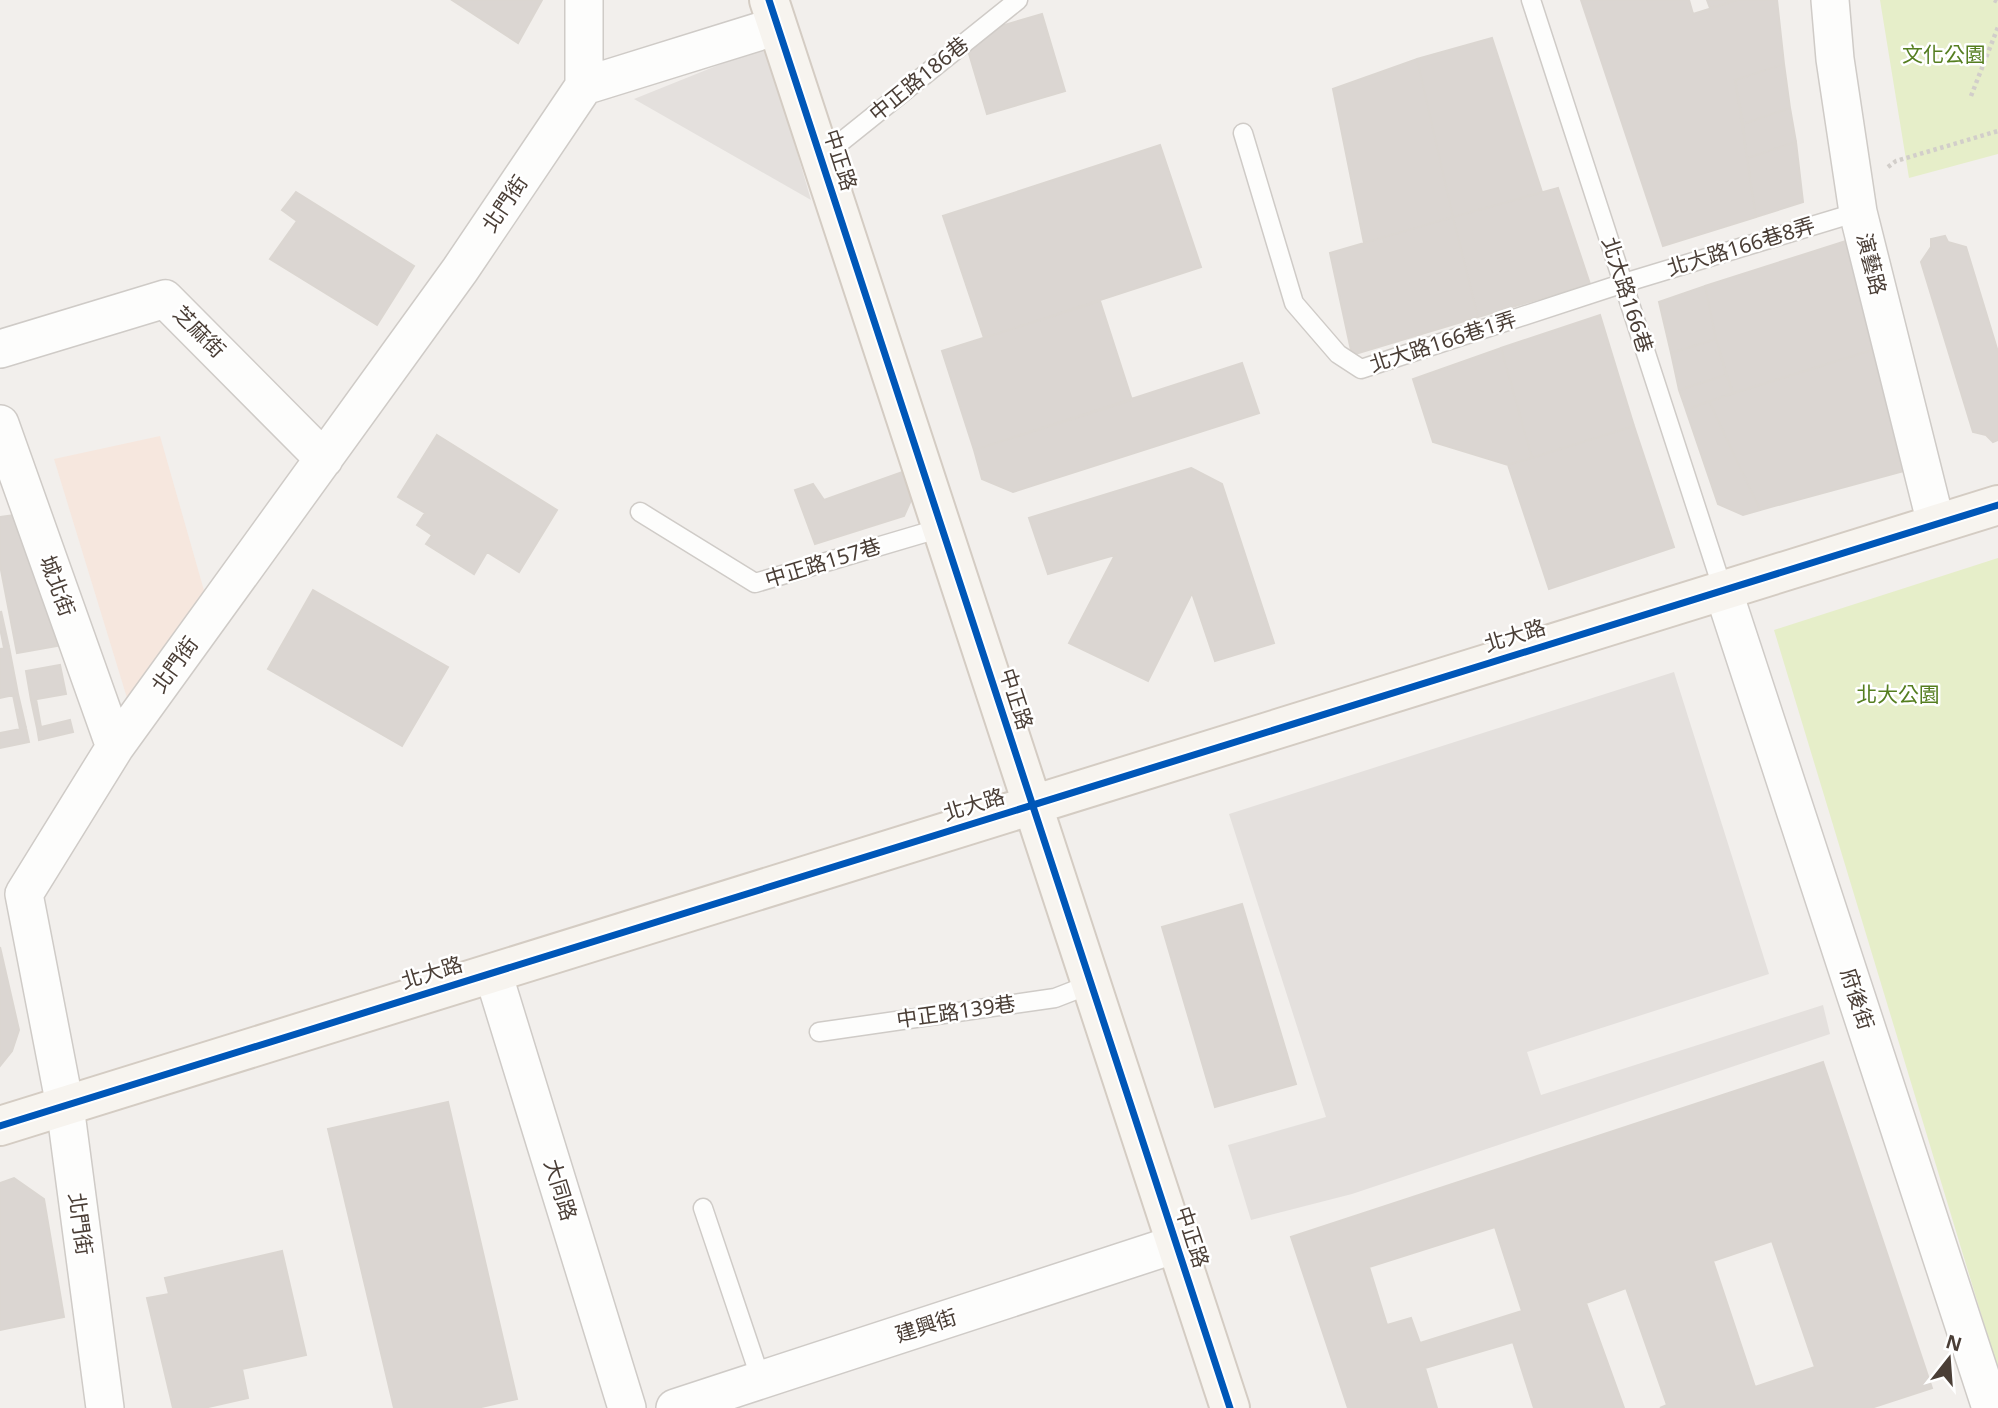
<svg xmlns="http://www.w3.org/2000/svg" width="1998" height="1408" viewBox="0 0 1998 1408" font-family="'Noto Sans','Noto Sans TC',sans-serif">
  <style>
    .commercial { fill: #f6e7de }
    .green { fill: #e6eec9 }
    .parking { fill: #e4e0dd }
    .building { fill: #dbd6d2; stroke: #dbd6d1; stroke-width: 2; fill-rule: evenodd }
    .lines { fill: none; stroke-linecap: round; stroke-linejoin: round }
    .lane-casing { stroke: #cfcbc7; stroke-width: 21 }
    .street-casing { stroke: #cfcbc7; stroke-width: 40 }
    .secondary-casing { stroke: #d4ccc3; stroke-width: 42 }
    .path { stroke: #d2ceca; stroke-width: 4.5; stroke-dasharray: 3.5 3.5; stroke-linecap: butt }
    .lane { stroke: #fdfdfc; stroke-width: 18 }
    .street { stroke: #fdfdfc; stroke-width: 37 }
    .secondary { stroke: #f7f4ef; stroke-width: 38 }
    .cycleway-casing { stroke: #fff; stroke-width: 11 }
    .cycleway { stroke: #0057b8; stroke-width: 7 }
    .labels { text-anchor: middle; stroke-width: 5; stroke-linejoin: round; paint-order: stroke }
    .park-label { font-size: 21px; fill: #557e20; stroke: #fff }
    .street-label { font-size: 21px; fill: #4a3e36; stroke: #fff }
  </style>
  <rect width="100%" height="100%" fill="#f2efec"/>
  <!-- commercial -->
  <path class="commercial" d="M160,436L207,601L127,698L54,459Z"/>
  <!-- green -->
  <path class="green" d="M1880,0H1998V154L1909,178Z
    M1998,558V1370L1774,630Z"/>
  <!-- parking -->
  <path class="parking" d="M766,46L811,200L634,99Z
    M1674,672L1769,974L1527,1052L1541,1095L1823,1005L1830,1034L1352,1194L1251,1220L1228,1145L1326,1117L1229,814Z"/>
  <!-- building -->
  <path class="building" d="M452,0H542L518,43Z
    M1581,0H1689L1693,14L1738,0H1777L1784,64L1735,80L1756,217L1663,246Z
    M1707,0H1737L1710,8Z
    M1042,14L1065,91L987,114L964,37Z
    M1492,38L1542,192L1453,217L1417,59Z
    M1417,59L1453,217L1364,243L1333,89Z
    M1784,64L1790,108L1743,124L1735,80Z
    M1790,108L1796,142L1747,158L1743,124Z
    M1796,142L1803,202L1756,217L1747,158Z
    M1160,145L1201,267L984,338L943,216Z
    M1558,188L1590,284L1478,317L1453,217Z
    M296,192L414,266L377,325L270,259L297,221L282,210Z
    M1453,217L1478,317L1352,355L1330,253Z
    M1945,236L1948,242L1966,247L1998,352V440L1993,442L1986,435L1973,432L1921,262L1931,247V239Z
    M1852,239L1879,348L1733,393L1716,339L1705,286Z
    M1705,286L1716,339L1671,353L1659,302Z
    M1100,301L1132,400L974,450L942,351Z
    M1600,315L1634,426L1532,458L1501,348Z
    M1716,339L1726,375L1679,390L1671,353Z
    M1501,348L1532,458L1508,465L1433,442L1413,379Z
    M1879,348L1911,469L1760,510L1709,401Z
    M1242,363L1259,413L1013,492L982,479L974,450Z
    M1726,375L1733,393L1686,410L1679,390Z
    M1709,401L1760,510L1743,515L1718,504L1686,410Z
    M1634,426L1674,547L1549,589L1508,465Z
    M437,435L557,510L519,572L487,552L474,574L426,544L432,535L417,525L425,513L398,497Z
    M1191,468L1222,484L1274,643L1215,661L1192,593L1148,681L1069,643L1115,555L1048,574L1029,518Z
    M908,470L916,489L904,516L815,544L795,490L813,484L824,500Z
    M21,514L57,646L17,653L0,565V517Z
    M313,590L448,667L402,746L268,669Z
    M1,611L9,647L4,648L0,628Z
    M9,647L18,694L0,698V649Z
    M60,665L66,694L31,700L26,671Z
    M18,694L26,728L20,729L13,695Z
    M36,699L41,727L37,728L31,700Z
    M70,720L73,732L39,740L37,728Z
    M26,728L29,742L0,748V733Z
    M1242,904L1296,1084L1215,1107L1162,927Z
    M0,947L19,1030L12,1051L0,1066Z
    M1823,1062L1932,1388L1871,1408H1660L1667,1405L1626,1288L1586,1303L1624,1408H1534L1513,1342L1425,1368L1437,1408H1348L1291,1237ZM1495,1227L1522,1311L1420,1343L1411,1318L1387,1325L1369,1267ZM1772,1241L1815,1367L1755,1387L1713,1261Z
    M448,1102L517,1399L477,1408H394L328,1129Z
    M14,1178L44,1199L64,1317L0,1330V1183Z
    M282,1251L306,1355L242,1369L248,1398L204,1408H173L147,1298L169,1294L165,1278Z"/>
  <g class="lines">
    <defs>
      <path id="lane" d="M1531,0L1723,590
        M1243,133L1294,303L1338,354L1361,369L1624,283L1858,212
        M821,158L1018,0
        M640,512L755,583L941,528
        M819,1032L1055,998L1091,984
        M703,1208L761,1380"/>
      <path id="street" d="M1830,0L1835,59L1858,212L1936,524
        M584,86L777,26
        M0,349L165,299L324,459
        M0,424L115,747
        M1723,590L1991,1408
        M493,973L627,1408
        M105,1408L65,1106L24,894L115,747L460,270L584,86V0
        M675,1408L1176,1244"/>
      <path id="secondary" d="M769,0L1230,1408
        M0,1126L1998,505"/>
    </defs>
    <!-- lane casing -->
    <use href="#lane" class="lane-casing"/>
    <!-- street casing -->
    <use href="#street" class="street-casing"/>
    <!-- secondary casing -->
    <use href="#secondary" class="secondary-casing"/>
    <!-- path -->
    <path class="path" d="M1994,0L1998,2
      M1971,96L1998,27
      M1888,167L1896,161L1998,131"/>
    <!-- lane -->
    <use href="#lane" class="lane"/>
    <!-- street -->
    <use href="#street" class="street"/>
    <!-- secondary -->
    <use href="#secondary" class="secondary"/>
    <defs>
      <path id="cycleway" d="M769,0L1230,1408
        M0,1126L1998,505"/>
    </defs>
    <!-- cycleway casing -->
    <use href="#cycleway" class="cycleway-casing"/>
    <!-- cycleway -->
    <use href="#cycleway" class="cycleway"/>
  </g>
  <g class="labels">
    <!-- park labels -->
    <g class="park-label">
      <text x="1944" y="62">文化公園</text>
      <text x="1898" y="702">北大公園</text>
    </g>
    <!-- street labels -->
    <g class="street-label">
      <text transform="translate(919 79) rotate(-39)" y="7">中正路186巷</text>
      <text transform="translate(840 160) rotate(72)" y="7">中正路</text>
      <text transform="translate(505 204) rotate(-56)" y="7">北門街</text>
      <text transform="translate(1741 247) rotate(-17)" y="7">北大路166巷8弄</text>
      <text transform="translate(1871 264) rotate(76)" y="7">演藝路</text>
      <text transform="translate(1627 295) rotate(72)" y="7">北大路166巷</text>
      <text transform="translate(199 332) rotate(45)" y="7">芝麻街</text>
      <text transform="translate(1443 342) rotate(-18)" y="7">北大路166巷1弄</text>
      <text transform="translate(823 563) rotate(-17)" y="7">中正路157巷</text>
      <text transform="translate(57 586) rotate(70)" y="7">城北街</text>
      <text transform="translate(1515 636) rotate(-17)" y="7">北大路</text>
      <text transform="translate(175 665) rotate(-54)" y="7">北門街</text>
      <text transform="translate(1016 699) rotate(72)" y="7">中正路</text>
      <text transform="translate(974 805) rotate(-17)" y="7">北大路</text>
      <text transform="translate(432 973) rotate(-17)" y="7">北大路</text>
      <text transform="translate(1857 999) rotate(72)" y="7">府後街</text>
      <text transform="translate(956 1012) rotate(-8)" y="7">中正路139巷</text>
      <text transform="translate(560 1190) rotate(73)" y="7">大同路</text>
      <text transform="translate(80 1224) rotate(82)" y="7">北門街</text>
      <text transform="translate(1192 1237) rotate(72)" y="7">中正路</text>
      <text transform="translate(926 1326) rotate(-18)" y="7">建興街</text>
    </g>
  </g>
  <!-- north arrow -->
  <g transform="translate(1949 1359) rotate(17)" stroke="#ffffff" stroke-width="5" paint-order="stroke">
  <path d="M0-5L12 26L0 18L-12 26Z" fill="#4a3e36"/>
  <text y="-10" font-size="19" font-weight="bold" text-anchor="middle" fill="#4a3e36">N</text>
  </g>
</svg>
